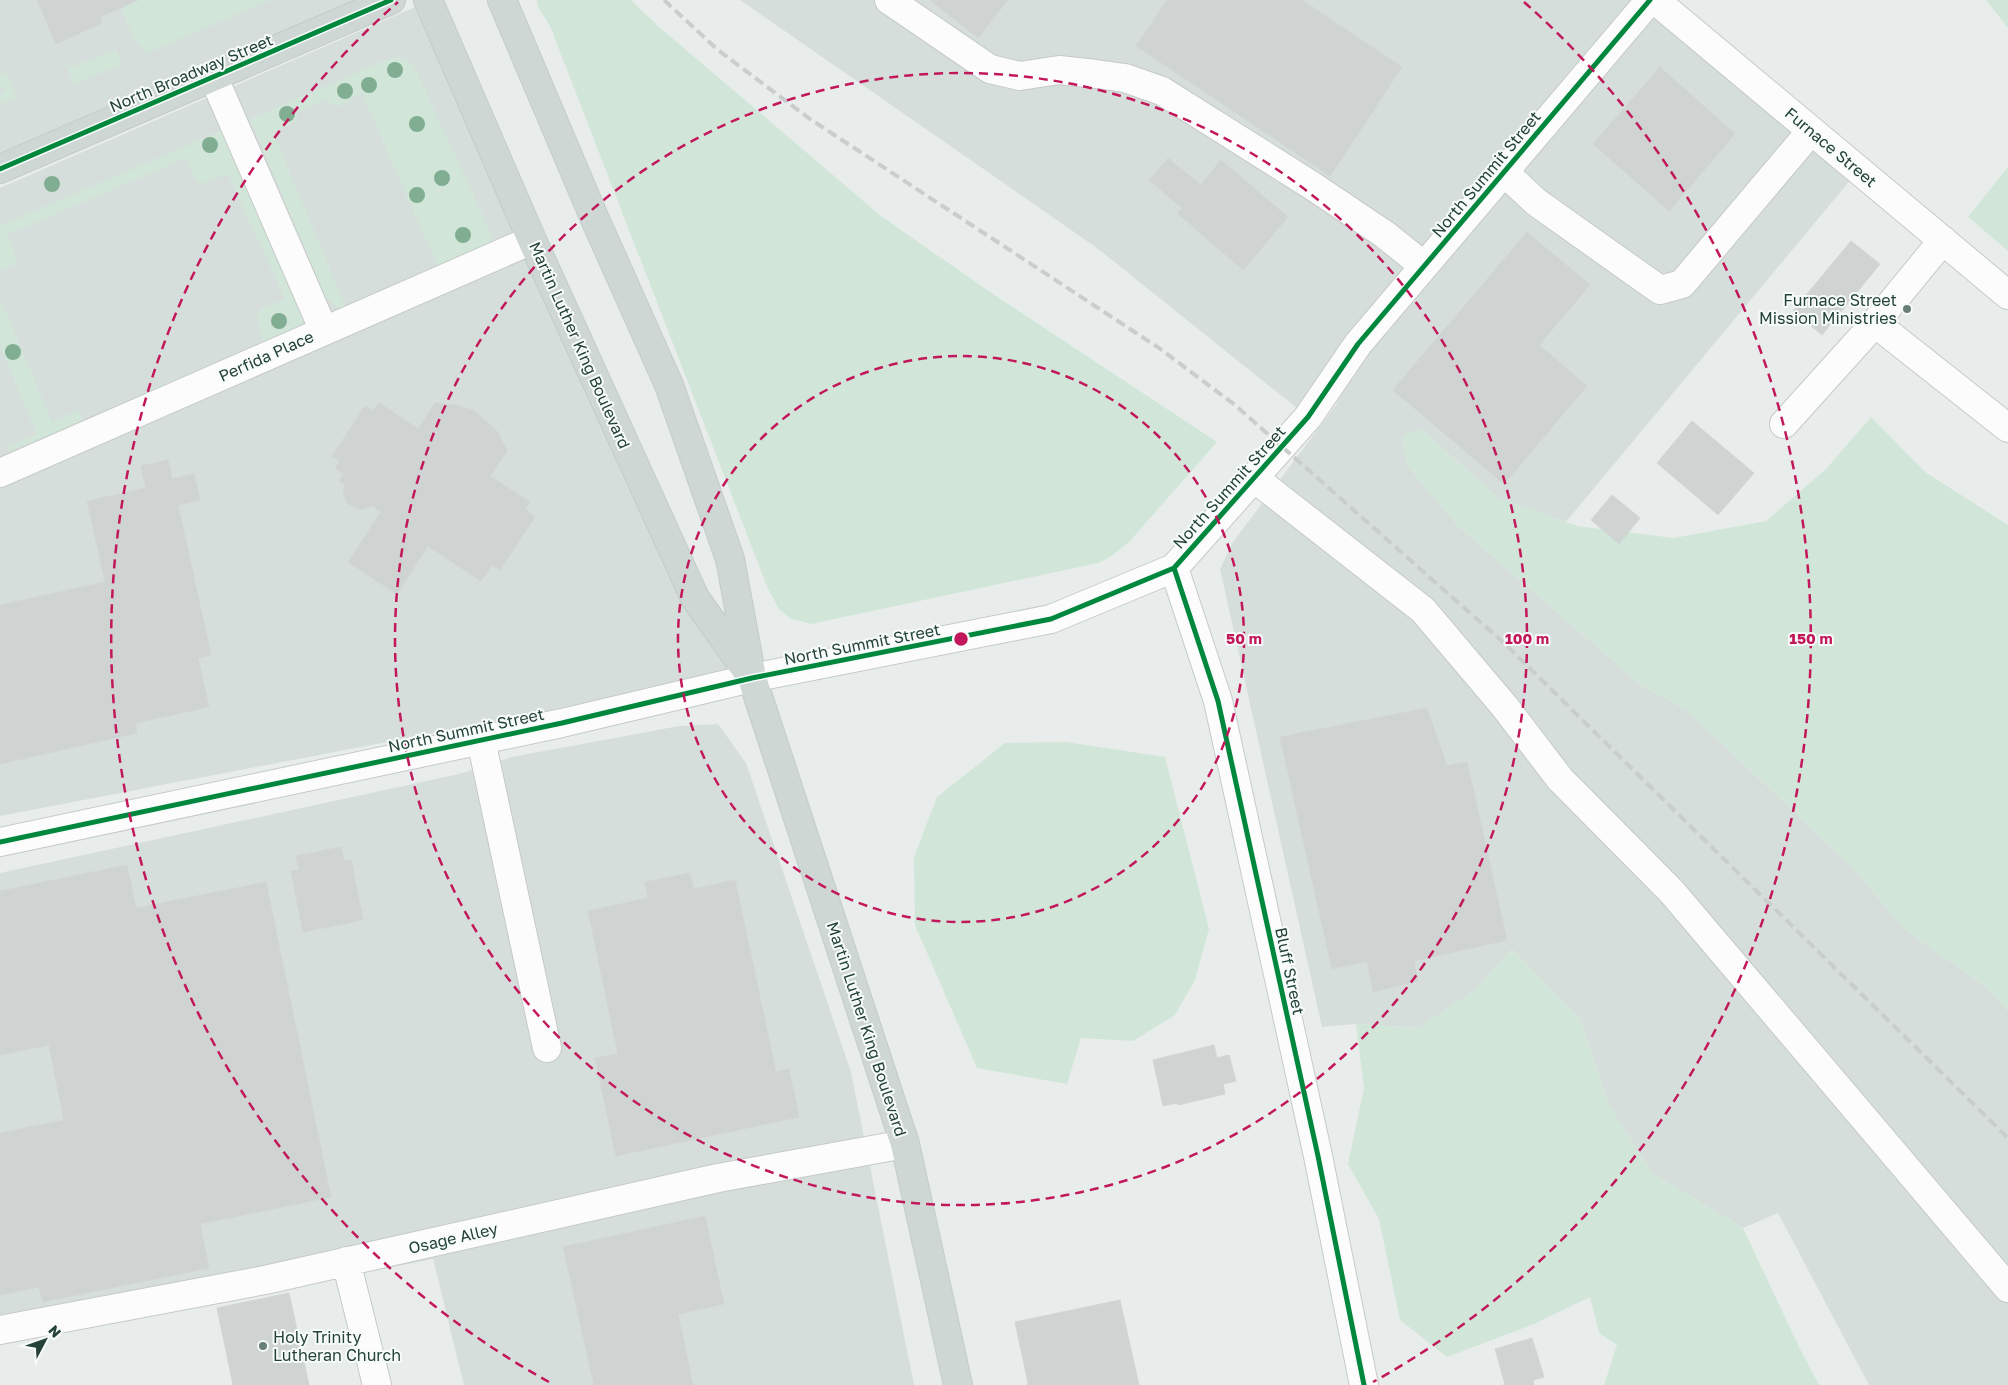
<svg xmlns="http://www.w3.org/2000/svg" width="2008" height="1385" viewBox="0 0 2008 1385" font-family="'Golos Text',sans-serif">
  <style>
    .built { fill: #d6dedb }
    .green { fill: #d1e6d8 }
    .building { fill: #cfd4d2; stroke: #d1d6d4 }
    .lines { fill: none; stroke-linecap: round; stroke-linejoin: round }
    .minor-casing { stroke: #c5cac8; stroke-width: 30 }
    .major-casing { stroke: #c3ccc9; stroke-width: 30 }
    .minor { stroke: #fcfcfc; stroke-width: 28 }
    .major { stroke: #cfd7d5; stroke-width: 28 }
    .rail { stroke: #c9cdcc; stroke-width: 4; stroke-dasharray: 10 5; stroke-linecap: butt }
    .cycleway-casing { stroke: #f7fbf9; stroke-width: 8 }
    .cycleway { stroke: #00873e; stroke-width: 5 }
    .tree { fill: #81ae93 }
    .ring { fill: none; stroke: #c2185b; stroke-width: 2.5; stroke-dasharray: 9 6 }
    .poi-dot { fill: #697e78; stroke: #f7fbf9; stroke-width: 2 }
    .labels { text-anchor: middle; stroke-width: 4; stroke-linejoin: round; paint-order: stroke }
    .street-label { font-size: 16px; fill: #24423a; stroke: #f7fbf9 }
    .poi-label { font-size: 16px; fill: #24423a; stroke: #f7fbf9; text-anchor: end }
    .centre { fill: #c2185b; stroke: #f7fbf9; stroke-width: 2.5 }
    .ring-label { font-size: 15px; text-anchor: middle; font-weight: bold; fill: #c2185b; stroke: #f7fbf9; stroke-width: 4; stroke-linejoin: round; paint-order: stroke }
  </style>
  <rect width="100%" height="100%" fill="#e8edeb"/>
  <!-- built -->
  <path class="built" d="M0,0H391L0,169Z
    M740,0H1650L1308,417L1097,248Z
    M420,5L738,675L0,816V188Z
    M1654,10L1852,178L1566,522L1497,497L1421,429L1403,437L1407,465L1459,527L1641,685L1687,710L1852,867L1907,931L1985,986L2008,1011V1385H1869L1778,1213L1743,1228L1652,1173L1609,1106L1580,1019L1512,949L1474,991L1419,1028L1356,1024L1322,1027L1220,569L1233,542L1336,405L1363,350Z
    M718,724L746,763L851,1072L914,1385H464L433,1259L0,1345V873L459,774L512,757L679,726Z"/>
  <!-- green -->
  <path class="green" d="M138,0H270L145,54L133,36L121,8Z
    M537,0H631L658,26L881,216L987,290L1217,442L1129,542L1110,557L1098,563L811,624L790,618L779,609L768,589L550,26L538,7Z
    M1986,0H2008V28Z
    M116,50L122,64L75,84L65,65L72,67Z
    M398,57L408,60L414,66L491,233L492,243L424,273L437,265L362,93L339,106H333L328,99L296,113L298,119L295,122L273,132L345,305L350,307H338L326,298L250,119L386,60Z
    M0,71L7,75L17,97L0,104V94L6,91L0,85Z
    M223,130L304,319L300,331L143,398L141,393L264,342L258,323L257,315L263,308L285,299L228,174L201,184L194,176L186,158L7,235L17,259L15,264L0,271V226Z
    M2008,167V251L1968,217Z
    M0,298L52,422L79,410L85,424L11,454L8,447L37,434L0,346Z
    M1871,417L1925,472L2008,525V1011L1985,986L1907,931L1852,867L1687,710L1641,685L1459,527L1407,465L1403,436L1421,429L1497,497L1577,526L1674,538L1766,521L1826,469Z
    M1066,742L1165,757L1209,929L1195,980L1175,1015L1133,1041L1081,1038L1067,1084L977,1068L915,925L914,857L937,797L1005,743Z
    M1512,949L1580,1019L1609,1106L1652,1173L1743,1228L1800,1349L1819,1385H1604L1617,1345L1599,1333L1590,1297L1534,1324L1447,1357L1400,1320L1379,1219L1348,1164L1364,1088L1356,1024L1419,1028L1474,991Z"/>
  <!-- building -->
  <path class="building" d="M37,0H138L100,17L102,23L56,44Z
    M930,0H1008L978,38Z
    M1167,0H1302L1402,67L1330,176L1136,46Z
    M1660,67L1735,134L1669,211L1593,144Z
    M1168,158L1201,185L1221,160L1288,217L1243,270L1177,213L1182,208L1149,180Z
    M1527,232L1590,285L1539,345L1587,386L1504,484L1393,390Z
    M1851,241L1880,264L1822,335L1793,311Z
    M379,403L418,429L435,403L455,405L473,410L498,432L507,451L490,476L530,502L525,509L535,517L500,570L492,565L481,581L428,546L397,594L348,562L381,512L373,506L359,510L347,503L343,492L345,485L339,481L344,474L335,468L340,461L332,456L365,406L373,411Z
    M1692,421L1754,473L1718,515L1657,463Z
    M168,460L172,479L194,474L200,500L178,505L211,655L198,658L209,707L135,723L137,733L0,764V605L105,582L87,501L146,488L141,466Z
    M1612,495L1640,518L1619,544L1591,520Z
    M1427,708L1447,766L1467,762L1507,940L1414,961L1418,981L1373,992L1367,961L1332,969L1280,737Z
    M341,847L344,861L351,859L363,920L303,932L291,871L299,870L296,856Z
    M127,865L136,908L266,882L331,1197L200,1224L209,1268L43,1302L39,1287L0,1295V1133L64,1120L49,1045L0,1055V891Z
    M690,873L694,889L735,880L776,1072L789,1069L799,1117L616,1156L595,1058L618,1054L588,911L648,898L645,882Z
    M1214,1045L1217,1058L1229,1055L1236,1081L1223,1084L1225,1094L1178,1105L1177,1103L1163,1106L1153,1060Z
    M705,1216L724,1304L678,1314L693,1385H594L563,1247Z
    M289,1293L309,1385H233L217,1308Z
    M1120,1300L1139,1385H1027L1028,1383L1015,1322Z
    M1532,1338L1544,1377L1533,1380L1534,1385H1503L1505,1384L1495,1349Z"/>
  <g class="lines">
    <defs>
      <path id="minor" d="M889,0L990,69L1020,76L1059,70L1096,74L1125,78L1162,91L1311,185L1384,234L1424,266
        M1655,0L2008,295
        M213,76L324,331
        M1504,172L1536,202L1660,290L1682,284L1811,131
        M1875,323L2008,428
        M1784,424L1875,323L1943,240
        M0,473L532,240
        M1254,478L1423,610L1505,707L1560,779L1672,892L2008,1288
        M1174,568L1218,701L1318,1156L1364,1385
        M481,740L547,1048
        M0,842L562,723L752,678L1051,619L1174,568L1308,417L1358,344L1650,0
        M346,1261L377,1385
        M0,1330L265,1280L718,1178L905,1144"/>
      <path id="major" d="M428,0L532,240L695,598L747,671
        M502,0L594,217L669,385L730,559L752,678L905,1144L958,1385
        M0,169L391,0"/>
    </defs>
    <!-- minor casing -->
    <use href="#minor" class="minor-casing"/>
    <!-- major casing -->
    <use href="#major" class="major-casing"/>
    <!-- minor -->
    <use href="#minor" class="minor"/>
    <!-- major -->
    <use href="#major" class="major"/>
    <!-- rail -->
    <path class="rail" d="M664,0L718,50L810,119L1159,348L1235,405L1505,644L2008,1138"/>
    <defs>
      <path id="cycleway" d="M0,169L391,0
        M1174,568L1218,701L1318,1156L1364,1385
        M0,842L562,723L752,678L1051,619L1174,568L1308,417L1358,344L1650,0"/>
    </defs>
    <!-- cycleway casing -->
    <use href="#cycleway" class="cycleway-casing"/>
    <!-- cycleway -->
    <use href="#cycleway" class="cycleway"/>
  </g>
  <!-- trees -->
  <g class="tree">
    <circle cx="395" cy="70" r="8"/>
    <circle cx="369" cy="85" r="8"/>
    <circle cx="345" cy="91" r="8"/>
    <circle cx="287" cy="114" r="8"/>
    <circle cx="417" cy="124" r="8"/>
    <circle cx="210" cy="145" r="8"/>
    <circle cx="442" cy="178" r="8"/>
    <circle cx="52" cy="184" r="8"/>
    <circle cx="417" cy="195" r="8"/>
    <circle cx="463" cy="235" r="8"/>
    <circle cx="279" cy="321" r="8"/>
    <circle cx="13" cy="352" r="8"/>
  </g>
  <!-- distance rings -->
  <g class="ring">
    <circle cx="961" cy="639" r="283"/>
    <circle cx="961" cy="639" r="566"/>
    <path d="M549 1382A850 850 0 0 1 398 2M1524 2A850 850 0 0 1 1373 1382"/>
  </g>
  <!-- markers -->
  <g class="poi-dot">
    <circle cx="1907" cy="309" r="5"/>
    <circle cx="263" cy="1346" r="5"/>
  </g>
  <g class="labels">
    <!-- street labels -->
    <g class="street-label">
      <text transform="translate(191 73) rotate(-23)" y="6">North Broadway Street</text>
      <text transform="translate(1831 147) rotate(40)" y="6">Furnace Street</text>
      <text transform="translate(1486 174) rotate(-50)" y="6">North Summit Street</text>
      <text transform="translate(580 345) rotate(66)" y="6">Martin Luther King Boulevard</text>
      <text transform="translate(266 356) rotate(-24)" y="6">Perfida Place</text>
      <text transform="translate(1229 487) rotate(-48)" y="6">North Summit Street</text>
      <text transform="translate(862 644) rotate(-11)" y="6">North Summit Street</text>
      <text transform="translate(466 730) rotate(-12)" y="6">North Summit Street</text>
      <text transform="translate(1290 971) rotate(78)" y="6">Bluff Street</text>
      <text transform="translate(867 1029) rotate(72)" y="6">Martin Luther King Boulevard</text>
      <text transform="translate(453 1238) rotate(-13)" y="6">Osage Alley</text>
    </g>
    <!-- poi labels -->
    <g class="poi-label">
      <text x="1897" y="306">Furnace Street<tspan x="1897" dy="18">Mission Ministries</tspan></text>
      <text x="273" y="1343" text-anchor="start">Holy Trinity<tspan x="273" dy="18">Lutheran Church</tspan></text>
    </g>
  </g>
  <circle cx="961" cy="639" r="8" class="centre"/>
  <g class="ring-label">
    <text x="1244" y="644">50 m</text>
    <text x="1527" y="644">100 m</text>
    <text x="1811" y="644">150 m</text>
  </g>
  <!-- north arrow -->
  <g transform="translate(45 1340) rotate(49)" stroke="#f7fbf9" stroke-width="4" paint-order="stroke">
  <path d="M0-4L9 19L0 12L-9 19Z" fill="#24423a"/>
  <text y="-8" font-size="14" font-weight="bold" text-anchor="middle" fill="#24423a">N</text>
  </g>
</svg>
